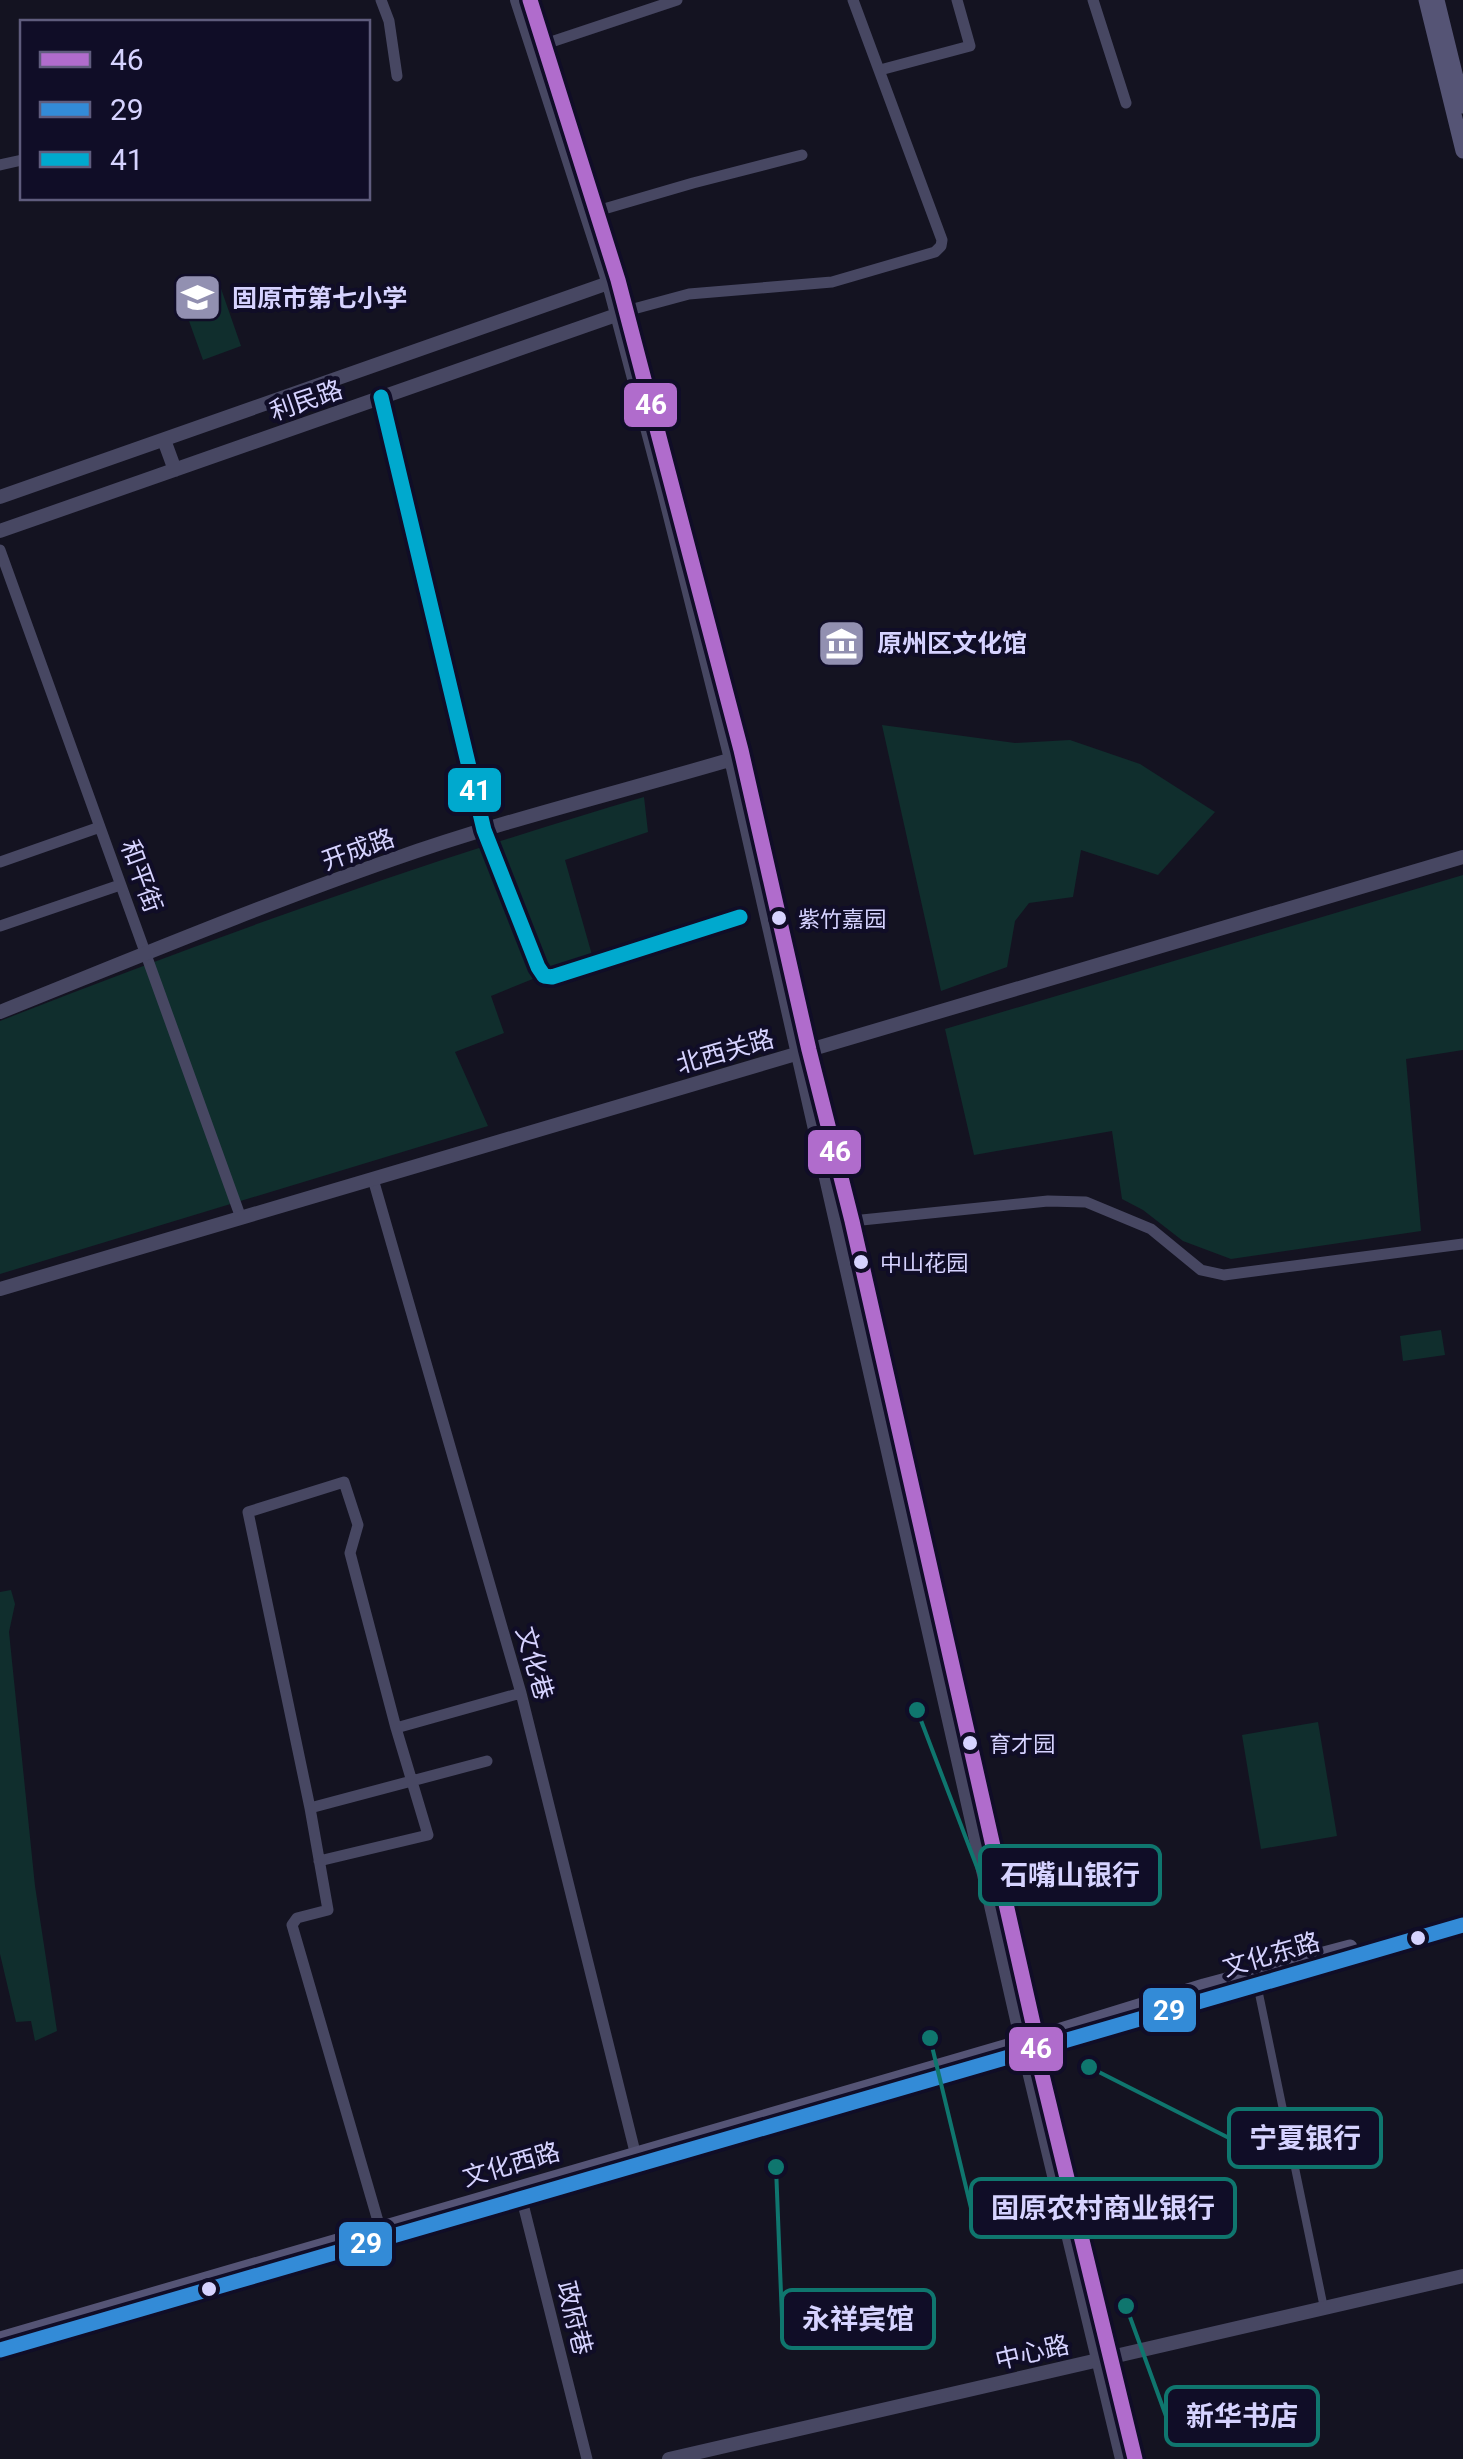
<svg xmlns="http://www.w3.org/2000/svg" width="1463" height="2459" viewBox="0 0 1463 2459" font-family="Roboto,'Noto Sans SC',sans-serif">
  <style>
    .green { fill: #102e2d }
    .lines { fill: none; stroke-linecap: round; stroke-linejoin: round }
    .pedestrian { stroke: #474762; stroke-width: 8 }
    .minor { stroke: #474762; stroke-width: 11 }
    .tertiary { stroke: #474762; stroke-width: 14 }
    .secondary { stroke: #555475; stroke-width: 15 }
    .bus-1-casing { stroke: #100d27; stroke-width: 22 }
    .bus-2-casing { stroke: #100d27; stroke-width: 22 }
    .bus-3-casing { stroke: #100d27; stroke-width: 22 }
    .bus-1 { stroke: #b06ccc; stroke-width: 15 }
    .bus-2 { stroke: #338bd7; stroke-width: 15 }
    .bus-3 { stroke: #00a9ce; stroke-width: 15 }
    .bus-dot { fill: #d6d3ff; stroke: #100d27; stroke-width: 4 }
    .labels { text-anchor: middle; stroke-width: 8; stroke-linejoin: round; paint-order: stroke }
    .bus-label { font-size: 22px; fill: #d6d3ff; stroke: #100d27; text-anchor: start }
    .poi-label { font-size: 25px; font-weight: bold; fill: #d6d3ff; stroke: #100d27; text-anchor: start }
    .street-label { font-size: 25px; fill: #d6d3ff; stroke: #100d27 }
    .leader { fill: none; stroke: #0f766e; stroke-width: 4 }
    .callout-dot { fill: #0f766e; stroke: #100d27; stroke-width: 4 }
    .callout { fill: #100d27; stroke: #0f766e; stroke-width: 4 }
    .callout-label { font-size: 28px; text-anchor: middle; font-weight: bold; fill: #d6d3ff }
    .line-badge { stroke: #100d27; stroke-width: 4 }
    .badge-label { font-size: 28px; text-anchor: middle; font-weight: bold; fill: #fff }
  </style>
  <rect width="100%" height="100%" fill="#141321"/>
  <!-- green -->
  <path class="green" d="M218,280L241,346L203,360L179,293Z
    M882,725L1015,743L1070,740L1140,764L1215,812L1158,875L1081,850L1073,897L1029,903L1015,921L1007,967L941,991Z
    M644,797L648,832L565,860L592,955L491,996L504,1033L455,1052L488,1126L0,1274V1021C211,938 426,861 644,797Z
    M1463,875V1050L1406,1059L1421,1231L1231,1259L1183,1241L1143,1210L1122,1199L1112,1131L974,1155L945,1029Z
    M1441,1330L1445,1355L1403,1361L1400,1336Z
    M11,1590L15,1604L9,1632L35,1886L57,2031L35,2041L31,2021L16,2022L0,1954V1592Z
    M1318,1722L1337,1836L1261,1849L1242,1735Z"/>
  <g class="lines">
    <!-- pedestrian -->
    <path class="pedestrian" d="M1257,1984L1324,2308"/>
    <!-- minor -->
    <path class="minor" d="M381,0L389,21L397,76
      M1093,0L1126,103
      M545,44L677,0
      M880,70L970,46L957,0
      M0,165L22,160
      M597,211L693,183L802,155
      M626,311L689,294L832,282L935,252L941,246L942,240L853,0
      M381,397L484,830L538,967L544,976L552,977L740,917
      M0,550L241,1218
      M0,862L100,827
      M0,926L120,885
      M373,1179L521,1693L637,2160
      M852,1221L1048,1201L1086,1202L1151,1229L1201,1270L1224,1275L1463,1244
      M310,1808L487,1761
      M319,1861L428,1835L396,1728
      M520,2192L587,2459
      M380,2228L292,1925L297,1918L328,1910L310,1808L248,1512L344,1482L358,1525L350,1553L396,1728L521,1693"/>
    <!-- tertiary -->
    <path class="tertiary" d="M517,0L609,284L664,492L731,759L1022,2042L1122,2459
      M530,0L618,280L741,750L809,1050L852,1221L1036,2037V2050L1135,2459
      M164,440L175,470
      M0,497L617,280
      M0,531L622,313
      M0,1012C130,960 259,906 391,860C504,820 621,792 736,758
      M0,1289L1463,857
      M669,2459L1463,2276"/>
    <!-- secondary -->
    <path class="secondary" d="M1426,0L1463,151
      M1437,0L1463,106
      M0,2339L1022,2042L1204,1986L1350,1947
      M0,2350L1463,1925"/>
    <defs>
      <path id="bus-1" d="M530,0L618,280L741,750L809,1050L852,1221L1036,2037V2050L1135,2459"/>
      <path id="bus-2" d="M0,2350L1463,1925"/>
      <path id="bus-3" d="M381,397L484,830L538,967L544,976L552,977L740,917"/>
    </defs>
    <!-- bus-1 casing -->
    <use href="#bus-1" class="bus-1-casing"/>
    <!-- bus-2 casing -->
    <use href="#bus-2" class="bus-2-casing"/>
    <!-- bus-3 casing -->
    <use href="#bus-3" class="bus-3-casing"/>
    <!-- bus-1 -->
    <use href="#bus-1" class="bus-1"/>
    <!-- bus-2 -->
    <use href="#bus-2" class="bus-2"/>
    <!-- bus-3 -->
    <use href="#bus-3" class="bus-3"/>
  </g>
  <!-- icons -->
  <defs>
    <symbol id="school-square" viewBox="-11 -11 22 22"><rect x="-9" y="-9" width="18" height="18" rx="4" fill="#9290b1" stroke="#100d27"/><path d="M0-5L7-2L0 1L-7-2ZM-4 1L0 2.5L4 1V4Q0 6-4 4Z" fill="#fff"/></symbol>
    <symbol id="museum-square" viewBox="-11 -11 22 22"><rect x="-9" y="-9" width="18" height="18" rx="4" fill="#9290b1" stroke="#100d27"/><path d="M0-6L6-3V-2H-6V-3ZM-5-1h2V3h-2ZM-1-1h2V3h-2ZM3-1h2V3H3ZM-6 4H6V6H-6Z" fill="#fff"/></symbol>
  </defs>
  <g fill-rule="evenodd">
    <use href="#school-square" x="170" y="270" width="55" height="55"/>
    <use href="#museum-square" x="814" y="616" width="55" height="55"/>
  </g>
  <!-- markers -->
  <g class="bus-dot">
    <circle cx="779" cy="918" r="9"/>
    <circle cx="861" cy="1262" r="9"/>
    <circle cx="970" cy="1743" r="9"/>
    <circle cx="1418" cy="1938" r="9"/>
    <circle cx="209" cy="2289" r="9"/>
  </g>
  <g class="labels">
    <!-- bus labels -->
    <g class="bus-label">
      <text x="798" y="927">紫竹嘉园</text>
      <text x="880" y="1271">中山花园</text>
      <text x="989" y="1752">育才园</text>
    </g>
    <!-- poi labels -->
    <g class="poi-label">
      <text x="232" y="307">固原市第七小学</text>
      <text x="877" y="652">原州区文化馆</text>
    </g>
    <!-- street labels -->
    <g class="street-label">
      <text transform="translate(306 400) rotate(-19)" y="9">利民路</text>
      <text transform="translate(358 849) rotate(-20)" y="9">开成路</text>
      <text transform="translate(142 876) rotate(70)" y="9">和平街</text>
      <text transform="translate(725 1051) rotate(-16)" y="9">北西关路</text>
      <text transform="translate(535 1663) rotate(74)" y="9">文化巷</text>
      <text transform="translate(1271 1954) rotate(-16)" y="9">文化东路</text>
      <text transform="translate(511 2164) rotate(-16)" y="9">文化西路</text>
      <text transform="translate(575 2318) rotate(76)" y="9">政府巷</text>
      <text transform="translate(1032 2352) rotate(-13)" y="9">中心路</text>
    </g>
  </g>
  <!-- callouts -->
  <path class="leader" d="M917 1710L980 1875M1089 2067L1229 2138M930 2038L971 2208M776 2167L782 2319M1126 2306L1166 2416"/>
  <g class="callout-dot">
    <circle cx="917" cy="1710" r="10"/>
    <circle cx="1089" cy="2067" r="10"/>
    <circle cx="930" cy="2038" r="10"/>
    <circle cx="776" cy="2167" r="10"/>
    <circle cx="1126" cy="2306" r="10"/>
  </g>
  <g class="callout">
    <rect x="980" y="1846" width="180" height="58" rx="10"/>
    <rect x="1229" y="2109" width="152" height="58" rx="10"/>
    <rect x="971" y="2179" width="264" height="58" rx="10"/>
    <rect x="782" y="2290" width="152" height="58" rx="10"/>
    <rect x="1166" y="2387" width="152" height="58" rx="10"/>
  </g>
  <g class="callout-label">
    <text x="1070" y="1885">石嘴山银行</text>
    <text x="1305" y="2148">宁夏银行</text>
    <text x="1103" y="2218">固原农村商业银行</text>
    <text x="858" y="2329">永祥宾馆</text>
    <text x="1242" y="2426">新华书店</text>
  </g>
  <g class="line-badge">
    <rect x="622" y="381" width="57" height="48" rx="10" fill="#b06ccc"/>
    <rect x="446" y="766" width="57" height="48" rx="10" fill="#00a9ce"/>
    <rect x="806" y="1128" width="57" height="48" rx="10" fill="#b06ccc"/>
    <rect x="1141" y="1986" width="57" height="48" rx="10" fill="#338bd7"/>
    <rect x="1007" y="2025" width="58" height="48" rx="10" fill="#b06ccc"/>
    <rect x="337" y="2220" width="57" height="48" rx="10" fill="#338bd7"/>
  </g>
  <g class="badge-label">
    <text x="651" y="414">46</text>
    <text x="475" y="800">41</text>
    <text x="835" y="1161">46</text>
    <text x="1169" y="2020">29</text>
    <text x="1036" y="2058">46</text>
    <text x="366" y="2253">29</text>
  </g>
  <!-- legend -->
  <rect x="20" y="20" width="350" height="180" fill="#100d27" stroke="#5f5c7d" stroke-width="2.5"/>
  <rect x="40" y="52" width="50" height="15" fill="#b06ccc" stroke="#5f5c7d" stroke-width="2.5"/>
  <text x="110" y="70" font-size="30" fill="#d6d3ff">46</text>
  <rect x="40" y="102" width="50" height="15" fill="#338bd7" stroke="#5f5c7d" stroke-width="2.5"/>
  <text x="110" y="120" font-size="30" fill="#d6d3ff">29</text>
  <rect x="40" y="152" width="50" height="15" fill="#00a9ce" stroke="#5f5c7d" stroke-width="2.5"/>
  <text x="110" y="170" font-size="30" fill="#d6d3ff">41</text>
</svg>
